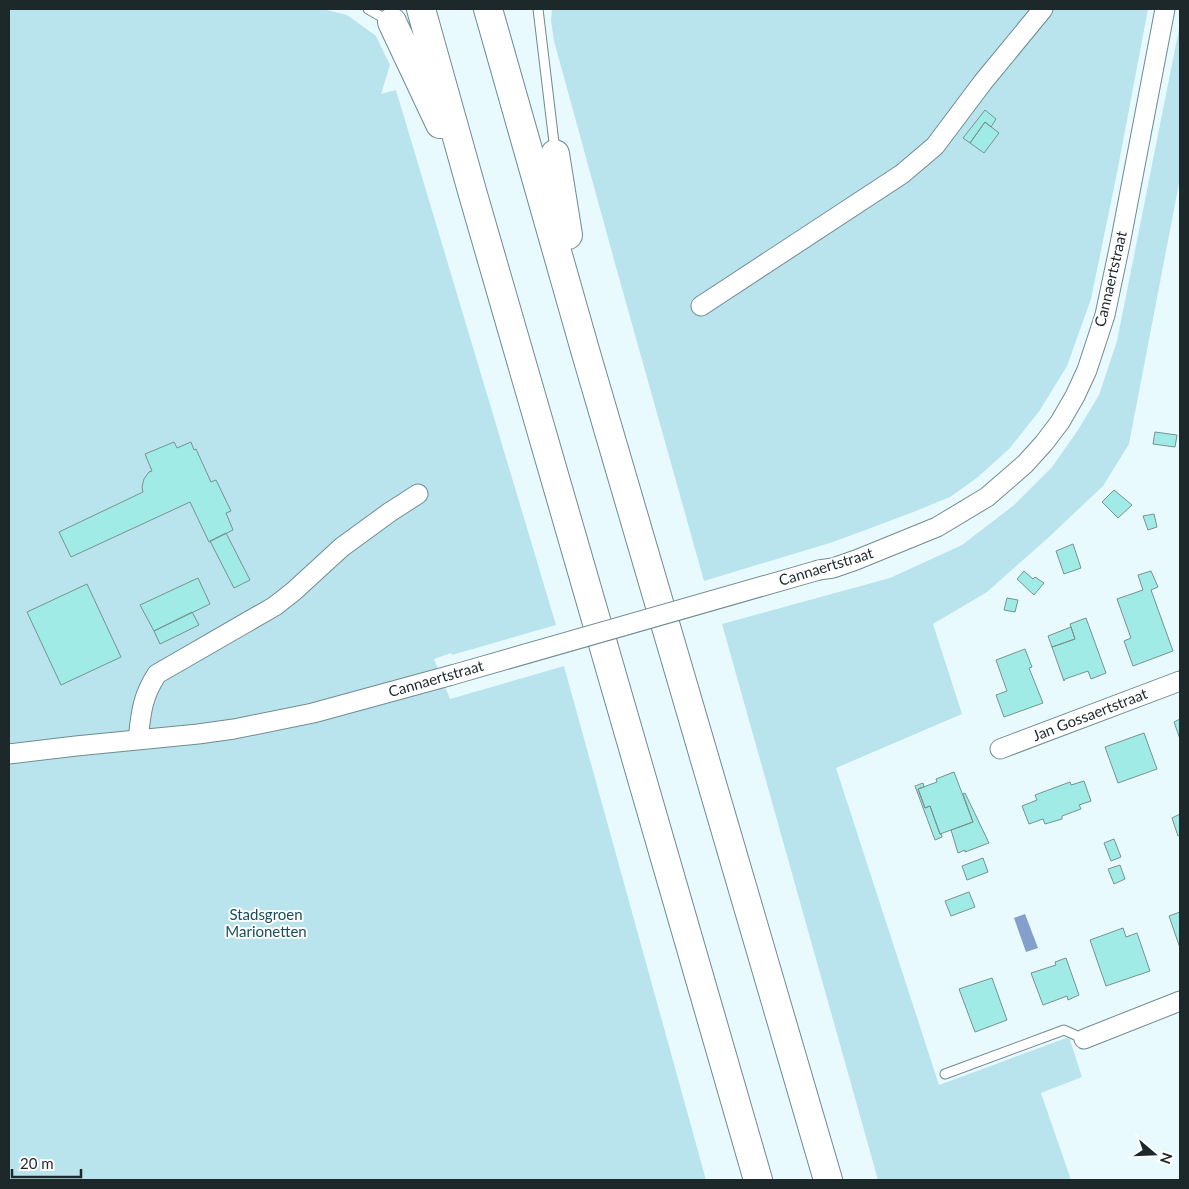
<svg xmlns="http://www.w3.org/2000/svg" width="1189" height="1189" viewBox="0 0 1189 1189" font-family="Lato,sans-serif">
  <style>
    .green { fill: #b9e4ee }
    .water { fill: #83a0cc }
    .building { fill: #a1ebe6; stroke: #769391 }
    .lines { fill: none; stroke-linecap: round; stroke-linejoin: round }
    .service-casing { stroke: #708b91; stroke-width: 11 }
    .minor-casing { stroke: #708b91; stroke-width: 21 }
    .motorway-casing { stroke: #708b91; stroke-width: 30 }
    .service { stroke: #fff; stroke-width: 9 }
    .minor { stroke: #fff; stroke-width: 19 }
    .motorway { stroke: #fff; stroke-width: 28 }
    .minor-bridge-casing { stroke: #708b91; stroke-width: 21; stroke-linecap: butt }
    .minor-bridge { stroke: #fff; stroke-width: 19 }
    .labels { text-anchor: middle; stroke-width: 4; stroke-linejoin: round; paint-order: stroke }
    .street-label { font-size: 15px; fill: #1d282b; stroke: #fff }
    .park-label { font-size: 15px; fill: #14505c; stroke: #fff }
  </style>
  <rect width="100%" height="100%" fill="#e8fafe"/>
  <!-- green -->
  <path class="green" d="M9,9H323L347,15L376,36L390,65L381,94L396,90L556,625L452,655L451,653L434,659L450,699L564,666L706,1180H9Z
    M552,9H1148L1117,173L1091,299L1067,366L1040,410L1010,448L978,477L950,497L911,513L833,542L704,581L616,267L554,41L551,21Z
    M1180,24V178L1129,444L1103,486L1049,537L987,592L933,624L962,714L836,768L939,1085L1069,1037L1082,1077L1041,1093L1071,1180H878L722,624L890,578L962,545L1014,505L1052,467L1078,430L1099,395L1117,341Z"/>
  <!-- water -->
  <path class="water" d="M1025,914L1038,948L1026,952L1014,918Z"/>
  <!-- building -->
  <path class="building" d="M985,110L996,119L991,127L985,122L970,143L963,138Z
    M985,122L999,133L984,153L970,143Z
    M1155,432L1177,435L1175,447L1153,444Z
    M174,442L177,448L191,442L194,450L196,449L211,482L216,480L231,511L226,513L233,530L209,542L190,502L71,557L59,532L143,492L142,487L144,479L149,472L152,471L145,454Z
    M1114,490L1132,505L1118,518L1102,502Z
    M1154,514L1157,527L1148,530L1143,516Z
    M226,533L250,580L234,588L210,541Z
    M1073,544L1081,568L1064,574L1056,551Z
    M1024,571L1033,579L1035,577L1044,583L1034,595L1017,579Z
    M1151,571L1158,587L1151,590L1173,651L1133,666L1124,641L1131,638L1117,599L1143,590L1138,575Z
    M198,578L210,604L154,631L140,605Z
    M87,584L121,657L61,685L27,612Z
    M1007,598L1018,600L1015,612L1004,610Z
    M192,612L199,625L160,644L154,631Z
    M1086,618L1106,673L1091,679L1088,671L1065,679L1064,681L1052,647L1075,639L1070,624Z
    M1071,627L1075,639L1052,647L1048,636Z
    M1025,649L1032,667L1029,668L1043,703L1004,717L996,695L1007,691L996,660Z
    M1180,719V739L1174,722Z
    M1144,733L1157,769L1118,783L1105,747Z
    M954,772L973,822L940,834L930,806L925,808L918,789L937,782L936,779Z
    M1084,781L1091,801L1079,805L1081,809L1062,816V819L1045,824L1043,819L1029,824L1022,806L1037,800L1035,795L1070,782L1071,785Z
    M923,783L924,787L918,789L925,808L930,806L940,834H941L942,837L935,840L915,786Z
    M965,793L989,843L965,852V850L958,853L951,830L973,822L963,794Z
    M1180,814V835L1178,836L1172,818Z
    M1114,839L1121,857L1111,861L1104,843Z
    M983,858L988,872L967,880L962,866Z
    M1120,865L1125,879L1114,884L1108,869Z
    M969,892L975,907L951,916L945,901Z
    M1180,912V948L1169,916Z
    M1123,928L1126,937L1137,933L1150,971L1106,986L1090,940Z
    M1066,958L1079,995L1068,1000L1067,996L1043,1005L1031,973L1056,965L1055,962Z
    M992,978L1007,1020L975,1032L959,989Z"/>
  <g class="lines">
    <defs>
      <path id="service" d="M368,9L389,21
        M538,9L555,151
        M945,1074L1064,1030L1084,1039"/>
      <path id="minor" d="M701,306L902,174L935,146L983,82L1043,9
        M819,570L833,568L856,560L937,527L987,497L1025,464L1044,443L1060,422L1075,396L1087,370L1105,315L1120,244L1165,9
        M138,740C141,713 142,697 157,674L275,606L294,591L342,547L390,512L418,494
        M1000,749L1180,681
        M9,754L76,746L198,734L234,729L313,713L452,675
        M1084,1039L1180,1001"/>
      <path id="motorway" d="M421,9L472,191L758,1180
        M488,9L585,350L828,1180
        M392,22L440,124
        M555,154L568,235"/>
    </defs>
    <!-- service casing -->
    <use href="#service" class="service-casing"/>
    <!-- minor casing -->
    <use href="#minor" class="minor-casing"/>
    <!-- motorway casing -->
    <use href="#motorway" class="motorway-casing"/>
    <!-- service -->
    <use href="#service" class="service"/>
    <!-- minor -->
    <use href="#minor" class="minor"/>
    <!-- motorway -->
    <use href="#motorway" class="motorway"/>
    <defs>
      <path id="minor-bridge" d="M452,675L819,570"/>
    </defs>
    <!-- minor-bridge casing -->
    <use href="#minor-bridge" class="minor-bridge-casing"/>
    <!-- minor-bridge -->
    <use href="#minor-bridge" class="minor-bridge"/>
  </g>
  <g class="labels">
    <!-- street labels -->
    <g class="street-label">
      <text transform="translate(1111 279) rotate(-77)" y="5">Cannaertstraat</text>
      <text transform="translate(826 567) rotate(-17)" y="5">Cannaertstraat</text>
      <text transform="translate(436 679) rotate(-16)" y="5">Cannaertstraat</text>
      <text transform="translate(1090 715) rotate(-21)" y="5">Jan Gossaertstraat</text>
    </g>
    <!-- park labels -->
    <g class="park-label">
      <text x="266" y="920">Stadsgroen<tspan x="266" dy="17">Marionetten</tspan></text>
    </g>
  </g>
  <!-- border -->
  <rect width="1189" height="1189" fill="none" stroke="#1d282b" stroke-width="20"/>
  <!-- north arrow -->
  <g transform="translate(1154 1154) rotate(109)" stroke="#ffffff" stroke-width="4" paint-order="stroke">
  <path d="M0-4L9 19L0 12L-9 19Z" fill="#1d282b"/>
  <text y="-8" font-size="14" font-weight="bold" text-anchor="middle" fill="#1d282b">N</text>
  </g>
  <!-- scale -->
  <path d="M12 1169v8h69v-8" fill="none" stroke="#1d282b" stroke-width="2.5"/>
  <text x="20" y="1169" font-size="15" fill="#1d282b" stroke="#ffffff" stroke-width="4" paint-order="stroke">20 m</text>
</svg>
